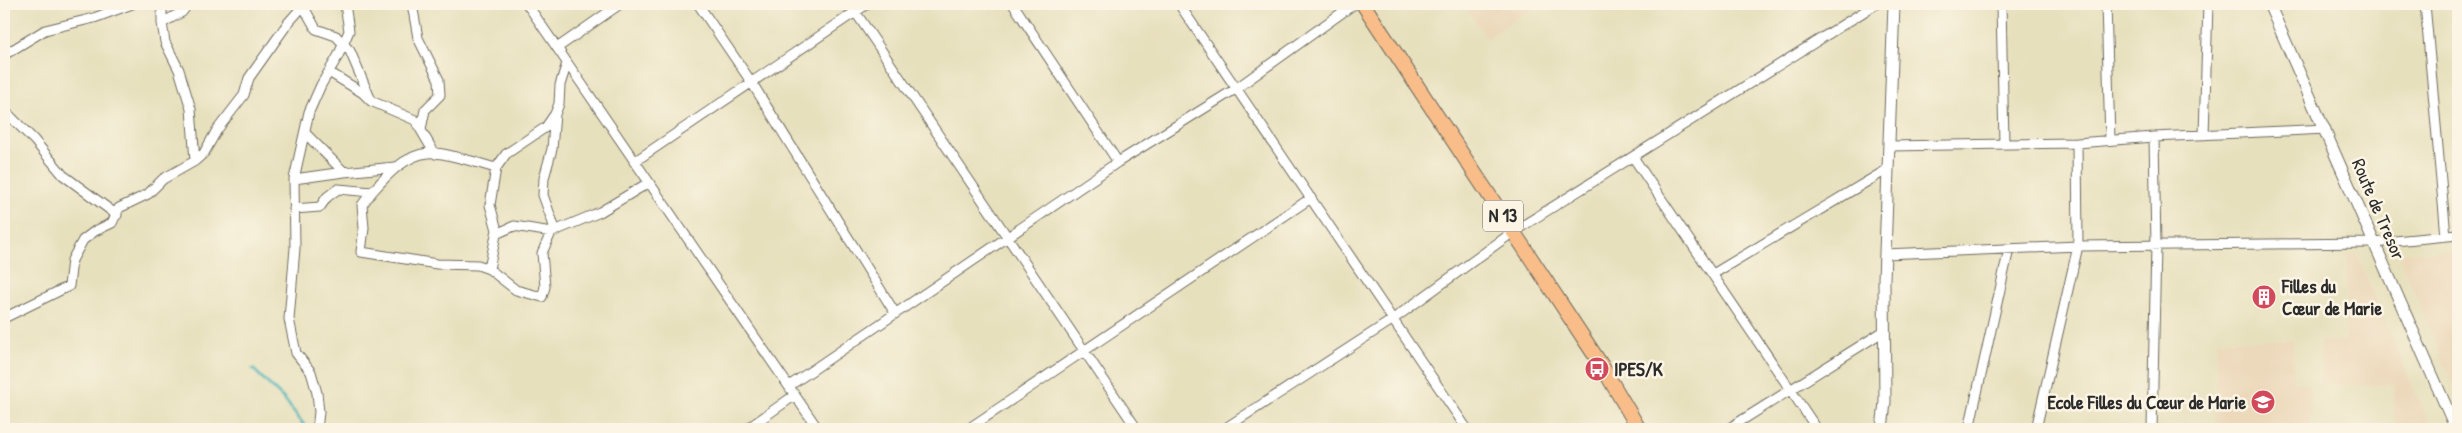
<svg xmlns="http://www.w3.org/2000/svg" width="2462" height="433" viewBox="0 0 2462 433" font-family="'Patrick Hand',sans-serif">
  <style>
    .built { fill: #ecd8ba }
    .lines { fill: none; stroke-linecap: round; stroke-linejoin: round }
    .stream { stroke: #3fb0b7; stroke-width: 3 }
    .minor-casing { stroke: #6d6a5e; stroke-width: 11 }
    .tertiary-casing { stroke: #6d6a5e; stroke-width: 13 }
    .primary-casing { stroke: #6d6a5e; stroke-width: 16 }
    .minor { stroke: #fff; stroke-width: 9 }
    .tertiary { stroke: #fff; stroke-width: 11 }
    .primary { stroke: #f8bd89; stroke-width: 14 }
    .labels { text-anchor: middle; stroke-width: 5; stroke-linejoin: round; paint-order: stroke }
    .shield { fill: #fcf5e5; stroke: #6a6863; stroke-width: 1 }
    .shield-label { font-size: 18px; font-weight: bold; fill: #2b2b2b }
    .street-label { font-size: 19px; fill: #2b2b2b; stroke: #fcf5e5 }
    .poi-label { font-size: 19px; font-weight: bold; fill: #2b2b2b; stroke: #fcf5e5; text-anchor: start }
  </style>
  <rect width="100%" height="100%" fill="#fcf5e5"/>
  <filter id="ink" filterUnits="userSpaceOnUse"><feTurbulence type="fractalNoise" baseFrequency=".02" numOctaves="2"/><feDisplacementMap in="SourceGraphic" scale="10" xChannelSelector="R" yChannelSelector="G"/><feConvolveMatrix kernelMatrix="1 2 1 2 8 2 1 2 1" color-interpolation-filters="sRGB"/></filter>
  <filter id="wash" filterUnits="userSpaceOnUse"><feTurbulence type="fractalNoise" baseFrequency=".0096" numOctaves="4" result="noise"/><feDisplacementMap in="SourceGraphic" scale="20" xChannelSelector="R" yChannelSelector="G"/><feGaussianBlur stdDeviation="1.12" result="paint"/><feColorMatrix in="noise" values="0 0 0 0 0 0 0 0 0 0 0 0 0 0 0 0 0 1.4 0 .05"/><feComposite in="paint" operator="in"/></filter>
  <g filter="url(#wash)">
    <rect width="100%" height="100%" fill="#e7e0bd"/>
    <!-- built -->
    <path class="built" d="M1463,4H1539L1487,38Z
      M2458,251V398L2398,253Z
      M2356,253L2431,429H2394V385H2321L2320,341H2345L2348,254Z
      M2217,340H2293V383L2310,384V429H2225L2215,421Z"/>
    <g class="lines">
      <!-- stream -->
      <path class="stream" d="M253,369L284,399L307,429"/>
    </g>
  </g>
  <g filter="url(#ink)">
    <g class="lines">
      <defs>
        <path id="minor" d="M162,4V23L165,42L179,70L191,109L195,161
          M302,4L316,29L336,36L350,51L370,98
          M412,4L418,38L439,80L440,95L425,110L421,129
          M527,4L818,429
          M698,4L752,83L895,313
          M850,4L1137,429
          M1013,4L1118,162
          M1179,4L1467,429
          M2001,4L2004,144
          M2106,4L2110,140
          M2425,4L2446,236
          M162,23L182,12L188,4
          M557,48L620,4
          M4,55L45,30L94,18L132,4
          M329,72L363,93L371,101L415,120L435,154
          M4,110L34,140L63,175L117,215
          M305,133L344,172L395,167
          M2204,135L2208,4
          M1889,146L2077,143L2154,137L2326,129
          M1633,157L1817,429
          M634,162L867,4
          M294,179L344,172
          M372,192L362,205L364,228L361,252L437,264L478,265L489,269L516,290L542,297L545,287L542,253L554,226L543,195L544,178L552,149L555,114
          M294,209L320,207L327,197L338,189L372,192C386,176 405,155 428,153C442,151 480,164 496,168
          M496,234L514,226L552,232L600,212L648,183
          M1885,254L2078,246L2374,243L2458,235
          M489,269L497,230L490,205L496,168L506,154L546,127L555,114L559,104L560,85L567,63
          M1713,274L1888,169
          M4,318L69,286L72,260L83,240L95,231L112,223L119,208L148,194L163,179L195,161L204,153L217,130L244,95L249,78L288,23L303,6
          M789,386L1118,162L1237,88L1354,4
          M317,429L319,412L317,393L311,372L296,353L289,319L295,248L294,179L309,112L321,85L338,56L349,31L345,4
          M747,429L795,395
          M968,429L1311,198
          M1224,429L1392,320L1513,232L1876,4
          M1728,429L1884,331
          M1969,429L2009,249
          M2036,429L2078,246L2077,143
          M2152,429L2156,246L2154,137"/>
        <path id="tertiary" d="M2269,4L2456,429
          M1882,429L1885,402L1884,280L1894,4"/>
        <path id="primary" d="M1363,4L1602,366L1639,429"/>
      </defs>
      <!-- minor casing -->
      <use href="#minor" class="minor-casing"/>
      <!-- tertiary casing -->
      <use href="#tertiary" class="tertiary-casing"/>
      <!-- primary casing -->
      <use href="#primary" class="primary-casing"/>
      <!-- minor -->
      <use href="#minor" class="minor"/>
      <!-- tertiary -->
      <use href="#tertiary" class="tertiary"/>
      <!-- primary -->
      <use href="#primary" class="primary"/>
    </g>
  </g>
  <!-- icons -->
  <defs>
    <symbol id="building-disc" viewBox="-11 -11 22 22"><circle r="9.5" fill="#d1495b" stroke="#fcf5e5"/><path d="M-4-6H4V6H1V3H-1V6H-4ZM-2.5-4.3h1.7v1.8h-1.7ZM.8-4.3h1.7v1.8H.8ZM-2.5-1h1.7V.8h-1.7ZM.8-1h1.7V.8H.8Z" fill="#fff"/></symbol>
    <symbol id="bus-disc" viewBox="-11 -11 22 22"><circle r="9.5" fill="#d1495b" stroke="#fcf5e5"/><path d="M-5-6H5V4H4V6H2V4H-2V6H-4V4H-5ZM-3.5-4V0h7V-4ZM-3.5 1.2v1.5H-2V1.2ZM2 1.2v1.5H3.5V1.2Z" fill="#fff"/></symbol>
    <symbol id="school-disc" viewBox="-11 -11 22 22"><circle r="9.5" fill="#d1495b" stroke="#fcf5e5"/><path d="M0-5L7-2L0 1L-7-2ZM-4 1L0 2.5L4 1V4Q0 6-4 4Z" fill="#fff"/></symbol>
  </defs>
  <g fill-rule="evenodd">
    <use href="#building-disc" x="2250" y="283" width="28" height="28"/>
    <use href="#bus-disc" x="1583" y="355" width="28" height="28"/>
    <use href="#school-disc" x="2249" y="388" width="28" height="28"/>
  </g>
  <g class="labels">
    <!-- shield labels -->
    <rect class="shield" x="1483" y="200.5" width="40" height="31" rx="4"/>
    <g class="shield-label">
      <text x="1503" y="222">N 13</text>
    </g>
    <!-- street labels -->
    <g class="street-label">
      <text transform="translate(2379 209) rotate(67)" y="7">Route de Tresor</text>
    </g>
    <!-- poi labels -->
    <g class="poi-label">
      <text x="2282" y="293">Filles du<tspan x="2282" dy="22">Cœur de Marie</tspan></text>
      <text x="1614" y="376">IPES/K</text>
      <text x="2246" y="409" text-anchor="end">Ecole Filles du Cœur de Marie</text>
    </g>
  </g>
  <!-- margin -->
  <rect width="2462" height="433" fill="none" stroke="#fcf5e5" stroke-width="20"/>
</svg>
